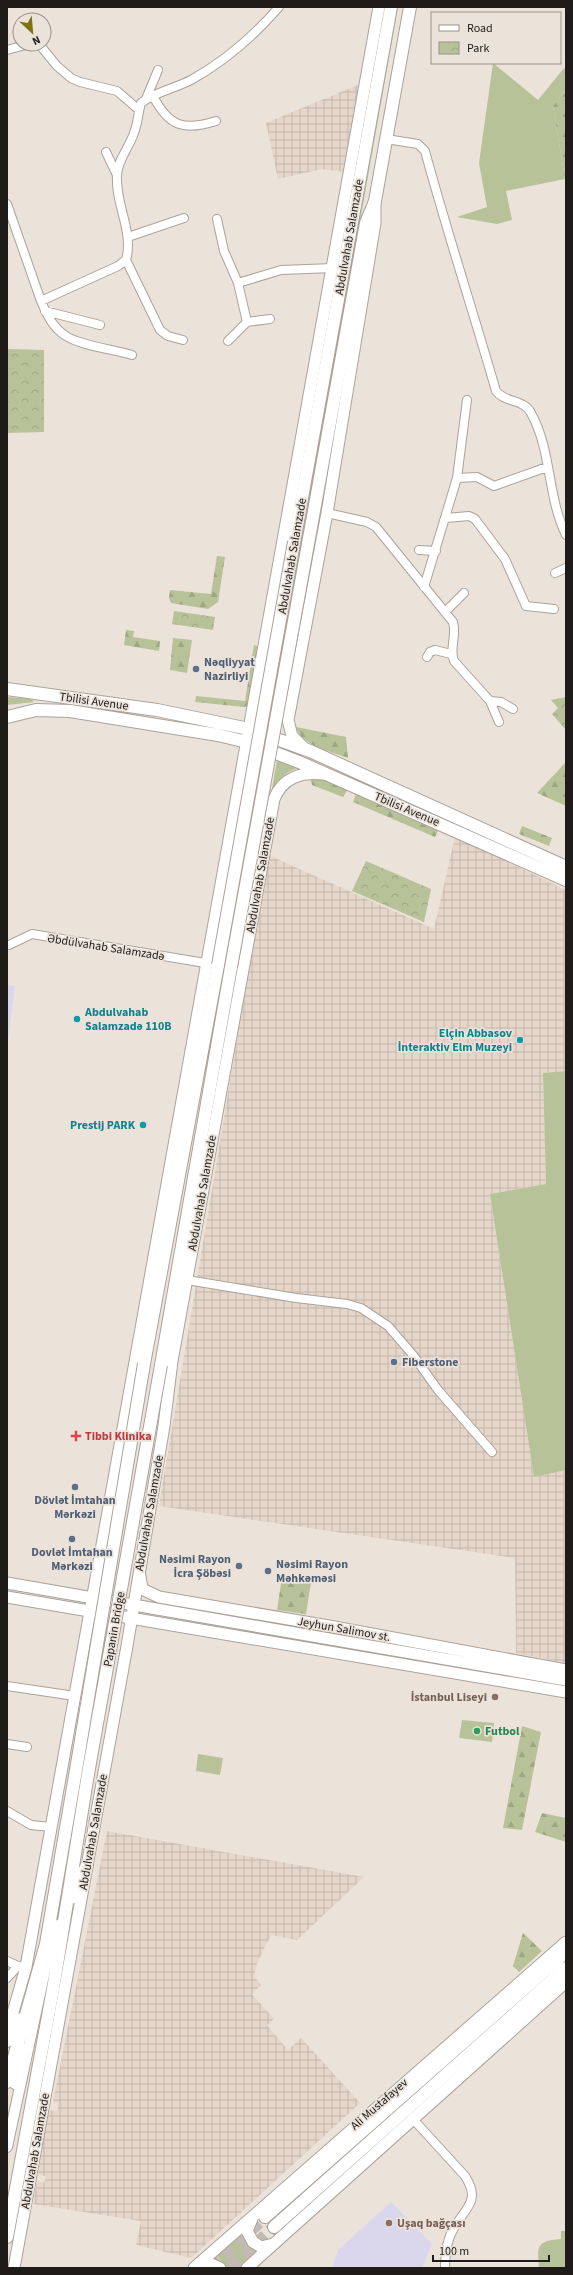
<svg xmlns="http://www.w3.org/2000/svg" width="573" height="2275" viewBox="0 0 573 2275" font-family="'Source Sans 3',sans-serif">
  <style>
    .industrial { fill: url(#industrial-grid) }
    .education { fill: #dad7ed }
    .green { fill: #b8c298 }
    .forest { fill: url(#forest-firs) }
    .park { fill: url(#park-crowns) }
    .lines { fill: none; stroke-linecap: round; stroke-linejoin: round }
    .primary-tunnel { stroke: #c2bab3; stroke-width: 12; stroke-dasharray: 12 6; stroke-linecap: butt }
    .minor-casing { stroke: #aba39b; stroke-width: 10 }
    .tertiary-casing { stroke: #aba39b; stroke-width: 12 }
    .secondary-casing { stroke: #aba39b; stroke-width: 13 }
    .primary-casing { stroke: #aba39b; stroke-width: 14 }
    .minor { stroke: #fff; stroke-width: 8 }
    .tertiary { stroke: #fff; stroke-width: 10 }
    .secondary { stroke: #fff; stroke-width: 11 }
    .primary { stroke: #fff; stroke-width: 12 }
    .primary-bridge-casing { stroke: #aba39b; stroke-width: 14; stroke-linecap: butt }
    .primary-bridge { stroke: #fff; stroke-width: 12 }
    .service-dot { fill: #5c6f8a; stroke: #ebe2da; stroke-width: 1.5 }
    .culture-dot { fill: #0f9aa8; stroke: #ebe2da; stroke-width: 1.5 }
    .health-dot { fill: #e0444e; stroke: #ebe2da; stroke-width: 1.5 }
    .education-dot { fill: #8d6e63; stroke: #ebe2da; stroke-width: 1.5 }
    .leisure-dot { fill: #2e9e5b; stroke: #ebe2da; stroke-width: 1.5 }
    .labels { text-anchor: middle; stroke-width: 3.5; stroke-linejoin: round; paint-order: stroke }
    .street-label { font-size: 12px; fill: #1e1b18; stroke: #ebe2da }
    .service-label { font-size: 12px; font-weight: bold; fill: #4e5e75; stroke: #ebe2da; text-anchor: start }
    .culture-label { font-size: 12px; font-weight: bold; fill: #0d838f; stroke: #ebe2da; text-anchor: end }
    .health-label { font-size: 12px; font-weight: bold; fill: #be3a42; stroke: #ebe2da; text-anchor: start }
    .education-label { font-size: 12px; font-weight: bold; fill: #785e54; stroke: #ebe2da; text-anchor: end }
    .leisure-label { font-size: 12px; font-weight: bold; fill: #27864d; stroke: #ebe2da; text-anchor: start }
  </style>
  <defs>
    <pattern id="industrial-grid" width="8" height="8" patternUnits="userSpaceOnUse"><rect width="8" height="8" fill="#e5d6c9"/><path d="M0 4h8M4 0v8" fill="none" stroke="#c4b7ac"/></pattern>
    <pattern id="forest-firs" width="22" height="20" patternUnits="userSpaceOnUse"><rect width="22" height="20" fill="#b8c298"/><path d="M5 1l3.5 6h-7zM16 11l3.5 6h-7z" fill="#9ea682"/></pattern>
    <pattern id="park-crowns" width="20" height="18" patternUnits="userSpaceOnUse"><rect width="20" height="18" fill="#b8c298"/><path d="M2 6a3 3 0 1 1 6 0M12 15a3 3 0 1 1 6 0" fill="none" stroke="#9ea682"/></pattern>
  </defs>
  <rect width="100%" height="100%" fill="#ebe2da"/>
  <!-- industrial -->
  <path class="industrial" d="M360,84L345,172L322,169L278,179L266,123Z
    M455,837L566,890V1071L543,1073L546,1184L490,1194L534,1476L566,1470V1663L516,1653L515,1558L159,1506L268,855L434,929Z
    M107,1831L364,1877L297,1940L271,1935L257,1963L254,1976L261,1985L252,1994L274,2019L267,2025L288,2050L301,2038L360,2103L191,2258L136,2245L141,2221L33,2204L37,2181L44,2183L45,2180V2176L38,2174L48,2110L57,2111L58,2107V2103L53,2102Z"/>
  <!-- education -->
  <path class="education" d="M7,985L15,986L8,1040L7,1039Z
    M391,2202L432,2244L422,2268H332L338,2250Z"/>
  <!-- green -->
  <path class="green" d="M396,7H398L281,668L277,667Z
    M493,63L538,100L564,68L566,70V89L553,106L565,179L506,191L512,220L497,224L457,217L487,207L479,163Z
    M7,697L31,699L34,702L7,705Z
    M277,760L298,768C283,773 277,781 271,794Z
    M566,1071V1470L534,1477L490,1194L546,1184L543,1073Z
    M462,1720L494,1723L492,1742L459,1738Z
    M198,1754L223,1758L220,1775L196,1771Z
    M561,2231H566V2268H539C537,2245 537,2241 561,2239Z
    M241,2234L258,2252L241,2268H227L217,2256Z"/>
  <!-- forest -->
  <path class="forest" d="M566,89V185L553,106Z
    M217,556L225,557L218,602L208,609L171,603L169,598L170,590L211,594Z
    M126,630L134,631L133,637L160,641L159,651L124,645Z
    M173,638L192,640L187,673L170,670Z
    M254,645L259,647L248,706L244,707L195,702L196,696L245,701Z
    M296,727L346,737L348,758C331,751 301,746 296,727Z
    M566,762V806L537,793Z
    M310,778L322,779L347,790L343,797L312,785Z
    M356,794L438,831L435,837L353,802Z
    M522,826L552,838L549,846L519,834Z
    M282,1577L311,1582L306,1614L277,1610Z
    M522,1726L541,1732L522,1830L503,1828Z
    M542,1813L566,1818V1842L535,1832Z
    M523,1933L542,1951L519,1972L513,1966Z"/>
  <!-- park -->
  <path class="park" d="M7,349L44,350V432L7,433Z
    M174,611L215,617L213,630L172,624Z
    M566,697V730L552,714L558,708L551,700Z
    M366,861L431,889L424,922L352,891Z"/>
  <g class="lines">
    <!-- primary-tunnel -->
    <path class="primary-tunnel" d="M211,2268L265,2217
      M230,2268L274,2227"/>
    <defs>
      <path id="minor" d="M39,44L57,66L71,78L80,82L117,91L139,110
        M7,50L29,44
        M153,96C169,127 184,131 216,121
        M146,99L158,70
        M386,139L418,144L425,151C447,232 473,311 496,391C505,403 524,399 531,413C552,451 547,496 566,535
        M106,152L117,175
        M7,204L41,301C47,315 53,328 66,336C79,345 116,350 132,355
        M217,219L224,251L238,283
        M128,237L184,218
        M41,301L118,266L126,260
        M45,311L100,325
        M270,319L247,322L238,283L281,270L333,268
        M183,340L168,336L160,330L126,260C134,232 115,204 117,175C118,159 129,148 134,133C138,123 138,113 141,103C155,92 176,88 191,80C225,61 254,36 279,7
        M228,341L247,322
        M457,478L477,477L494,486L547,467
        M327,513L367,522L376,527L453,622C457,637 449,648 454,661L490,701
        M446,518L469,516L475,519L505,559L526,606L554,609
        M419,550L436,551
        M555,573L566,568
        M424,587L457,478L467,400
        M445,612L464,593
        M427,657L430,652L435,650L451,654
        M499,722L490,701L501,702L513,709
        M9,945L32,934L205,963
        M187,1280L296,1298L347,1304L361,1308L388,1326L413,1355L438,1390L492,1452
        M7,1686L75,1696
        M7,1744L27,1747
        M7,1811L31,1825L51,1827
        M7,1961L18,1966L26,1967
        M7,1978L18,1966
        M412,2118L465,2176C481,2201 466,2207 454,2228C447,2239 445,2255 445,2268"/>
      <path id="tertiary" d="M15,2084L21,2049
        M7,2147L49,1952L60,1924"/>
      <path id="secondary" d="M304,748L292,736L288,720L327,513L375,223V201
        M140,1576L142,1589L159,1597L329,1626L566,1670
        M7,1583L566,1680
        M7,1597L566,1692
        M8,2030L26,1967L379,7
        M252,2219L247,2231L253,2242L261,2247L273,2244
        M199,2267L209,2263L220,2268
        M14,2268L127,1646L164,1426L172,1361L274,799C283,777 301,772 324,774
        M194,2268L566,1942
        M247,2268L566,1982"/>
      <path id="primary" d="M294,542L391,7
        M308,544L366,223L375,201L410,7
        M7,689L157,710L249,729L310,751L566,867
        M7,717L36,710L70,711L218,735L247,742L299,762L566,880
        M144,1364L218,965
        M161,1365L231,967
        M71,1898L87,1865
        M7,2041L17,2019
        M7,2082L46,1944L76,1770
        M265,2217L566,1952
        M274,2227L566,1968
        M7,2237L53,1989L88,1774"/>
    </defs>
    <!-- minor casing -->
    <use href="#minor" class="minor-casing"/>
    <!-- tertiary casing -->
    <use href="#tertiary" class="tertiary-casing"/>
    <!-- secondary casing -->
    <use href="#secondary" class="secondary-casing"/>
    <!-- primary casing -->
    <use href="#primary" class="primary-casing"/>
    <!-- minor -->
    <use href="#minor" class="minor"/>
    <!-- tertiary -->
    <use href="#tertiary" class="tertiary"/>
    <!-- secondary -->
    <use href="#secondary" class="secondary"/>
    <!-- primary -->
    <use href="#primary" class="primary"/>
    <defs>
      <path id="primary-bridge" d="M218,965L294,542
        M231,967L308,544
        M76,1770L144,1364
        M88,1774L161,1365"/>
    </defs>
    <!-- primary-bridge casing -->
    <use href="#primary-bridge" class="primary-bridge-casing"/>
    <!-- primary-bridge -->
    <use href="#primary-bridge" class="primary-bridge"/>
  </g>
  <!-- markers -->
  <g class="service-dot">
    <circle cx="196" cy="669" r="4"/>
    <circle cx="394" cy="1362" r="4"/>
    <circle cx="75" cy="1487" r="4"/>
    <circle cx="72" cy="1539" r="4"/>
    <circle cx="239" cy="1566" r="4"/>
    <circle cx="268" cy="1571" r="4"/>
  </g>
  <g class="culture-dot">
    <circle cx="77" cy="1019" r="4"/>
    <circle cx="520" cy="1040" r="4"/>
    <circle cx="143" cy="1125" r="4"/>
  </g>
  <path class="health-dot" d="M74 1430h4v4h4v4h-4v4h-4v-4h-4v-4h4z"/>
  <g class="education-dot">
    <circle cx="495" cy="1697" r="4"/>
    <circle cx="389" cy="2223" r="4"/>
  </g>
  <circle class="leisure-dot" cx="477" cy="1731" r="4"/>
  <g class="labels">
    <!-- street labels -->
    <g class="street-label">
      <text transform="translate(349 237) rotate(-80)" y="4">Abdulvahab Salamzade</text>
      <text transform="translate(292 556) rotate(-80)" y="4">Abdulvahab Salamzade</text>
      <text transform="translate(94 701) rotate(8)" y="4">Tbilisi Avenue</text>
      <text transform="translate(407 809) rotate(23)" y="4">Tbilisi Avenue</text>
      <text transform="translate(260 875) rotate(-80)" y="4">Abdulvahab Salamzade</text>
      <text transform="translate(106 947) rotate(9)" y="4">Əbdülvahab Salamzadə</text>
      <text transform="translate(202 1193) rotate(-80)" y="4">Abdulvahab Salamzade</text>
      <text transform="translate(149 1513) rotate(-80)" y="4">Abdulvahab Salamzade</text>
      <text transform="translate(114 1629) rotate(-80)" y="4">Papanin Bridge</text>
      <text transform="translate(344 1629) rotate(10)" y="4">Jeyhun Salimov st.</text>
      <text transform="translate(93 1832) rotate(-80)" y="4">Abdulvahab Salamzade</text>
      <text transform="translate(379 2104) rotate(-41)" y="4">Ali Mustafayev</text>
      <text transform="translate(35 2151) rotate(-80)" y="4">Abdulvahab Salamzade</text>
    </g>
    <!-- service labels -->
    <g class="service-label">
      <text x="204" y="666">Nəqliyyat<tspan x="204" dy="14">Nazirliyi</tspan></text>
      <text x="402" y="1366">Fiberstone</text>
      <text x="75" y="1504" text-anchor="middle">Dövlət İmtahan<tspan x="75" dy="14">Mərkəzi</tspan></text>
      <text x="72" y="1556" text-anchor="middle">Dovlət İmtahan<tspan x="72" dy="14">Mərkəzi</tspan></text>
      <text x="231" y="1563" text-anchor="end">Nəsimi Rayon<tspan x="231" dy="14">İcra Şöbəsi</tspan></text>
      <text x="276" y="1568">Nəsimi Rayon<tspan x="276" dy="14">Məhkəməsi</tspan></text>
    </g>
    <!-- culture labels -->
    <g class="culture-label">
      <text x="85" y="1016" text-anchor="start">Abdulvahab<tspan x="85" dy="14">Salamzadə 110B</tspan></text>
      <text x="512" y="1037">Elçin Abbasov<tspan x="512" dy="14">İnteraktiv Elm Muzeyi</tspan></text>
      <text x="135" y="1129">Prestij PARK</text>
    </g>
    <!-- health labels -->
    <g class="health-label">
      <text x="85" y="1440">Tibbi Klinika</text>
    </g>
    <!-- education labels -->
    <g class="education-label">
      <text x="487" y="1701">İstanbul Liseyi</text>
      <text x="397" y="2227" text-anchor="start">Uşaq bağçası</text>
    </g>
    <!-- leisure labels -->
    <g class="leisure-label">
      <text x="485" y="1735">Futbol</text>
    </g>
  </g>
  <!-- border -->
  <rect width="573" height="2275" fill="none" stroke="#1e1b18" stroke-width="16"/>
  <!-- legend -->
  <rect x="431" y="12" width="130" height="52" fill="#ebe2da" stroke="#99928c"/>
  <rect x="439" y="25" width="20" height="6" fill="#ffffff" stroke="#99928c"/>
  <text x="467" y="32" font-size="12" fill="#1e1b18">Road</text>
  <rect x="439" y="42" width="20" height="12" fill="url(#park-crowns)" stroke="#99928c"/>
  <text x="467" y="52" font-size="12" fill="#1e1b18">Park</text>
  <!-- north arrow -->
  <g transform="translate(32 32) rotate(154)"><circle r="19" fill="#ebe2da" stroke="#99928c"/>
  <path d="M0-3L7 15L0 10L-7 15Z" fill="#7d7212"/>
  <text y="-6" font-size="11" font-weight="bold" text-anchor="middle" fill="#1e1b18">N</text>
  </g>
  <!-- scale -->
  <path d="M433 2255v6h116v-6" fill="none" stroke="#1e1b18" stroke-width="2"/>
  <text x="439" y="2255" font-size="12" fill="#1e1b18" stroke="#ebe2da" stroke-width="3" paint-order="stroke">100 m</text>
</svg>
